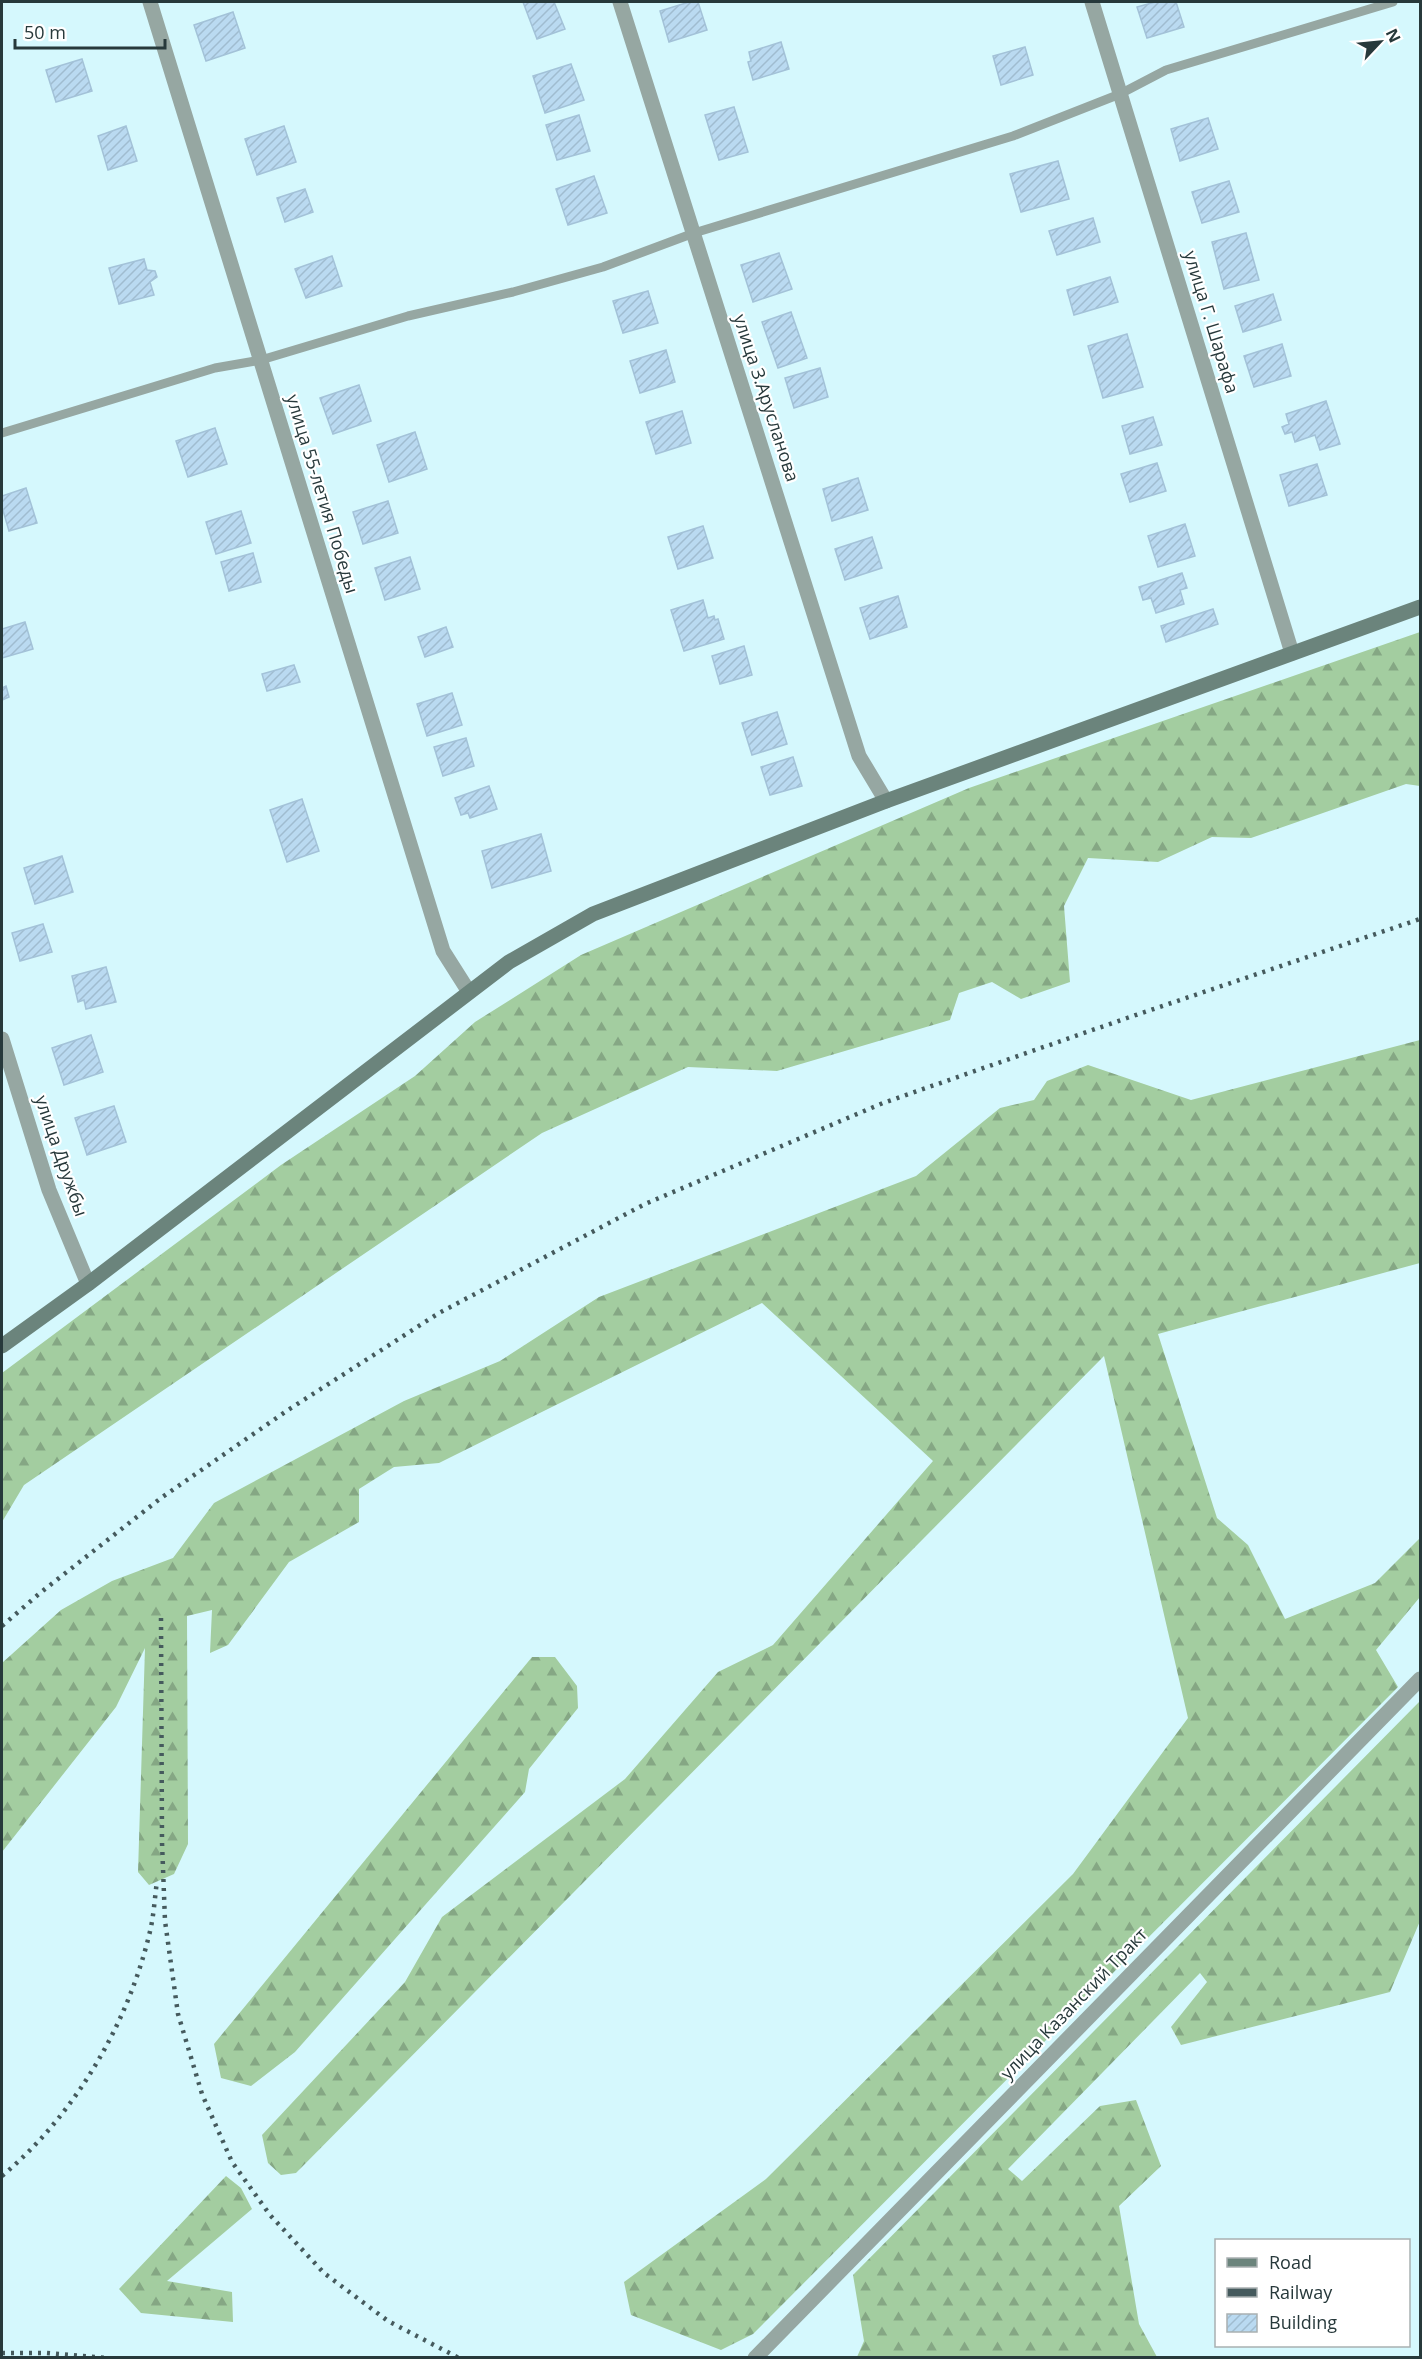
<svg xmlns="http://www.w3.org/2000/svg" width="1422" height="2359" viewBox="0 0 1422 2359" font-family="'Open Sans',sans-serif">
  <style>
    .forest { fill: url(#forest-firs) }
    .building { fill: url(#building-hatch); stroke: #a3c2d8; stroke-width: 1.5 }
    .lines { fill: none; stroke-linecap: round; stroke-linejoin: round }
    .lane { stroke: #96a7a2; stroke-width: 9 }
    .street { stroke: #96a7a2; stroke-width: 15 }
    .secondary { stroke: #6b847c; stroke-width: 15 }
    .rail { stroke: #455a5d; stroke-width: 4.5; stroke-dasharray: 3 6; stroke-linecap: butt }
    .labels { text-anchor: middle; stroke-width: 4.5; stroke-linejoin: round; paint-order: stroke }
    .street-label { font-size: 18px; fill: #27393b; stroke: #fff }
  </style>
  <defs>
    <pattern id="forest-firs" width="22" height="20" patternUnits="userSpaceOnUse" patternTransform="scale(1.5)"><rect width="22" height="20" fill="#a3cda0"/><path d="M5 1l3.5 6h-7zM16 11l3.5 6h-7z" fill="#85a784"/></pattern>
    <pattern id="building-hatch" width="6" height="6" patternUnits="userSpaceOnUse" patternTransform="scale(1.5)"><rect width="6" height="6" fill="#badaf1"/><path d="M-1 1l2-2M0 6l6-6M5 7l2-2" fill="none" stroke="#a0bcd0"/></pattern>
  </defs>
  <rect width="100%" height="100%" fill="#d5f8fd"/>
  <!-- forest -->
  <path class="forest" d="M1420,632V786L1406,784L1251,838L1212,837L1158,862L1088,858L1064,906L1070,982L1021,999L992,982L959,993L950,1020L777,1071L688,1067L542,1133L24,1485L2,1522V1373L281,1165L415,1076L475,1022L581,955L969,788Z
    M1420,1040V1263L1158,1334L1217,1518L1248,1545L1285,1619L1375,1583L1420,1538V1597L1376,1650L1398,1687L753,2334L721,2350L631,2315L624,2282L766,2179L1073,1874L1188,1718L1104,1356L296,2173L281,2175L268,2163L262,2135L405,1982L442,1917L625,1779L718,1672L773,1645L933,1461L762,1303L439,1463L394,1467L359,1489V1522L289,1562L228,1645L210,1653L212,1610L187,1616L188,1844L174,1874L149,1885L138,1872L145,1648L116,1707L2,1852V1663L61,1610L112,1581L173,1558L214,1503L404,1401L500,1361L599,1297L916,1176L1000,1108L1034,1100L1047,1081L1088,1065L1191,1100Z
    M532,1657H555L577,1686L578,1708L529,1769L525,1792L295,2052L251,2086L221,2078L214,2044Z
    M1420,1701V1921L1390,1992L1181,2045L1171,2027L1207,1982L1200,1973L1008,2169L1022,2181L1100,2106L1136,2100L1161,2166L1119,2206L1139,2324L1157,2357H857L864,2341L853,2275Z
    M226,2176L241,2188L252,2209L167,2281L232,2292L233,2322L141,2313L119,2289Z"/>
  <!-- building -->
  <path class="building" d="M523,2H554L565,29L537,39Z
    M689,2H698L707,30L669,42L660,11Z
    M1155,2H1176L1184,27L1147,38L1137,7Z
    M233,12L245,48L206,61L194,25Z
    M781,42L789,69L753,80L748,62L751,61L749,52Z
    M1025,47L1033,75L1001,85L993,56Z
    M82,59L92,91L56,102L46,70Z
    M571,64L584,100L545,113L533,76Z
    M734,107L748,152L719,160L705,115Z
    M579,115L590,151L557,160L546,125Z
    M1208,118L1218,149L1180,161L1171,129Z
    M126,126L137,161L108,170L98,136Z
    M284,126L296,162L257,175L245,139Z
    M1058,161L1069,199L1021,212L1010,174Z
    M594,176L607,213L568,225L556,189Z
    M1229,181L1239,212L1202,223L1192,192Z
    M305,189L313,212L285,222L277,198Z
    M1093,218L1100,242L1057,255L1049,231Z
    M1246,233L1259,280L1224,289L1212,242Z
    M779,253L792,289L753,302L741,265Z
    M332,256L342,286L306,298L295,269Z
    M144,259L147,270L155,271L157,277L150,282L154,295L119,304L109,268Z
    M1110,277L1118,302L1074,315L1067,290Z
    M648,291L658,323L623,333L613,301Z
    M1273,294L1281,320L1243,332L1235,306Z
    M791,312L807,358L778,368L762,322Z
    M1127,334L1143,387L1103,398L1088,346Z
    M1282,344L1291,376L1254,387L1244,356Z
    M666,350L675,382L640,393L630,361Z
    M820,368L828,397L794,408L785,378Z
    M359,385L371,421L333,434L320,398Z
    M1326,401L1340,444L1320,450L1315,435L1295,442L1292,432L1285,434L1282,427L1289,424L1286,414Z
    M682,411L691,443L656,454L646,422Z
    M1153,417L1162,445L1130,454L1122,426Z
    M215,428L227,464L188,477L176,441Z
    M415,432L427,469L389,482L377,445Z
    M1157,463L1166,491L1130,502L1121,474Z
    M1317,464L1327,495L1289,506L1280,475Z
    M858,478L868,510L832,521L823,489Z
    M26,488L37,523L9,531L2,507V496Z
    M388,501L398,533L363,544L353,512Z
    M241,511L251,543L216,554L206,522Z
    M1185,524L1195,556L1158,567L1148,536Z
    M703,526L713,558L678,569L668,537Z
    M872,537L882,568L845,580L835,549Z
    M253,553L261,582L229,591L221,562Z
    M410,557L420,589L385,600L375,568Z
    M1182,573L1187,588L1180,590L1184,604L1156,613L1151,598L1143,600L1139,587Z
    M898,596L907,627L870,639L860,608Z
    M703,600L708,618L714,616L715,620L718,619L724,639L684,651L671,610Z
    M1213,609L1218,624L1166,642L1161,626Z
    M25,622L33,649L2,658V629Z
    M25,622L33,649L2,658V629Z
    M446,627L453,647L425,657L418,637Z
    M744,646L752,675L720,684L712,656Z
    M294,665L300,682L267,691L262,674Z
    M6,686L9,697L2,700V688Z
    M452,693L462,725L427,736L417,704Z
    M777,712L787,744L752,755L742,723Z
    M466,738L474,766L443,776L434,747Z
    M793,757L802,786L770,795L761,767Z
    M489,786L497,809L470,818L468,813L461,815L455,798Z
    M302,799L319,851L287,862L270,810Z
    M541,834L551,871L492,888L482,851Z
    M62,856L73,892L35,904L24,868Z
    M43,924L52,952L20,961L12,933Z
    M106,967L116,1002L86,1009L84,1000L78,1002L72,976Z
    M91,1035L103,1072L64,1085L52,1048Z
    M114,1106L126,1142L87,1155L75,1118Z"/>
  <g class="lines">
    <!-- lane -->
    <path class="lane" d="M2,433L215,368L261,360L408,316L513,292L603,267L694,233L1013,136L1120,94L1166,70L1393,2"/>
    <!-- street -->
    <path class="street" d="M150,2L443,951L469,992
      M620,2L859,756L886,801
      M1092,2L1292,653
      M2,1039L49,1190L88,1284
      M755,2358L1420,1679"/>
    <!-- secondary -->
    <path class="secondary" d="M2,1346L88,1284L509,962L593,914L886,801L1420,607"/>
    <!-- rail -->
    <path class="rail" d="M161,1618L162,1842L165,1921L178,2014L202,2094L232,2162L270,2215L324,2273L388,2321L459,2358
      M2,1626L40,1593L161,1498L288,1410L439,1313L645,1204L883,1103L1127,1018L1420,919
      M2,2176C76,2114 130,2021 151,1927C154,1912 155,1896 157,1881
      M2,2353H47L106,2358"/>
  </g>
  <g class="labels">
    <!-- street labels -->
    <g class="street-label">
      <text transform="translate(1211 322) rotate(73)" y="6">улица Г. Шарафа</text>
      <text transform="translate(766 398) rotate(72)" y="6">улица З.Арусланова</text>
      <text transform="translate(322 494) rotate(73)" y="6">улица 55-летия Победы</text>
      <text transform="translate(61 1156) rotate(71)" y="6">улица Дружбы</text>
      <text transform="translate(1074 2004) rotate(-46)" y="6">улица Казанский Тракт</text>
    </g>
  </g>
  <!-- border -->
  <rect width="1422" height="2359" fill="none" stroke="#27393b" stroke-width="6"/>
  <!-- legend -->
  <rect x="1215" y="2239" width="195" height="108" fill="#ffffff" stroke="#a9b0b1" stroke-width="1.5"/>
  <rect x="1227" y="2258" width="30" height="9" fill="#6b847c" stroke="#a9b0b1" stroke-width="1.5"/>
  <text x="1269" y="2269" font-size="18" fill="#27393b">Road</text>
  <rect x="1227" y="2288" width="30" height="9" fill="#455a5d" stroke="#a9b0b1" stroke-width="1.5"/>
  <text x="1269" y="2299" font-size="18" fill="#27393b">Railway</text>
  <rect x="1227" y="2314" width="30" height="18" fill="url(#building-hatch)" stroke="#a9b0b1" stroke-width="1.5"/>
  <text x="1269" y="2329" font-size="18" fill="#27393b">Building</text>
  <!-- north arrow -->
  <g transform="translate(1380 42) rotate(64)" stroke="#ffffff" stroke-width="4.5" paint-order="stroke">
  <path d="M0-4.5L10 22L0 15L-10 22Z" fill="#27393b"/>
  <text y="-9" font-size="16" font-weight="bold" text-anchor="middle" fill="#27393b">N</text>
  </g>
  <!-- scale -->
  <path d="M15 39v9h150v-9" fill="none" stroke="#27393b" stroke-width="3"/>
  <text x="24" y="39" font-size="18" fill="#27393b" stroke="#ffffff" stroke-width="4.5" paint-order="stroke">50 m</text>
</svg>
